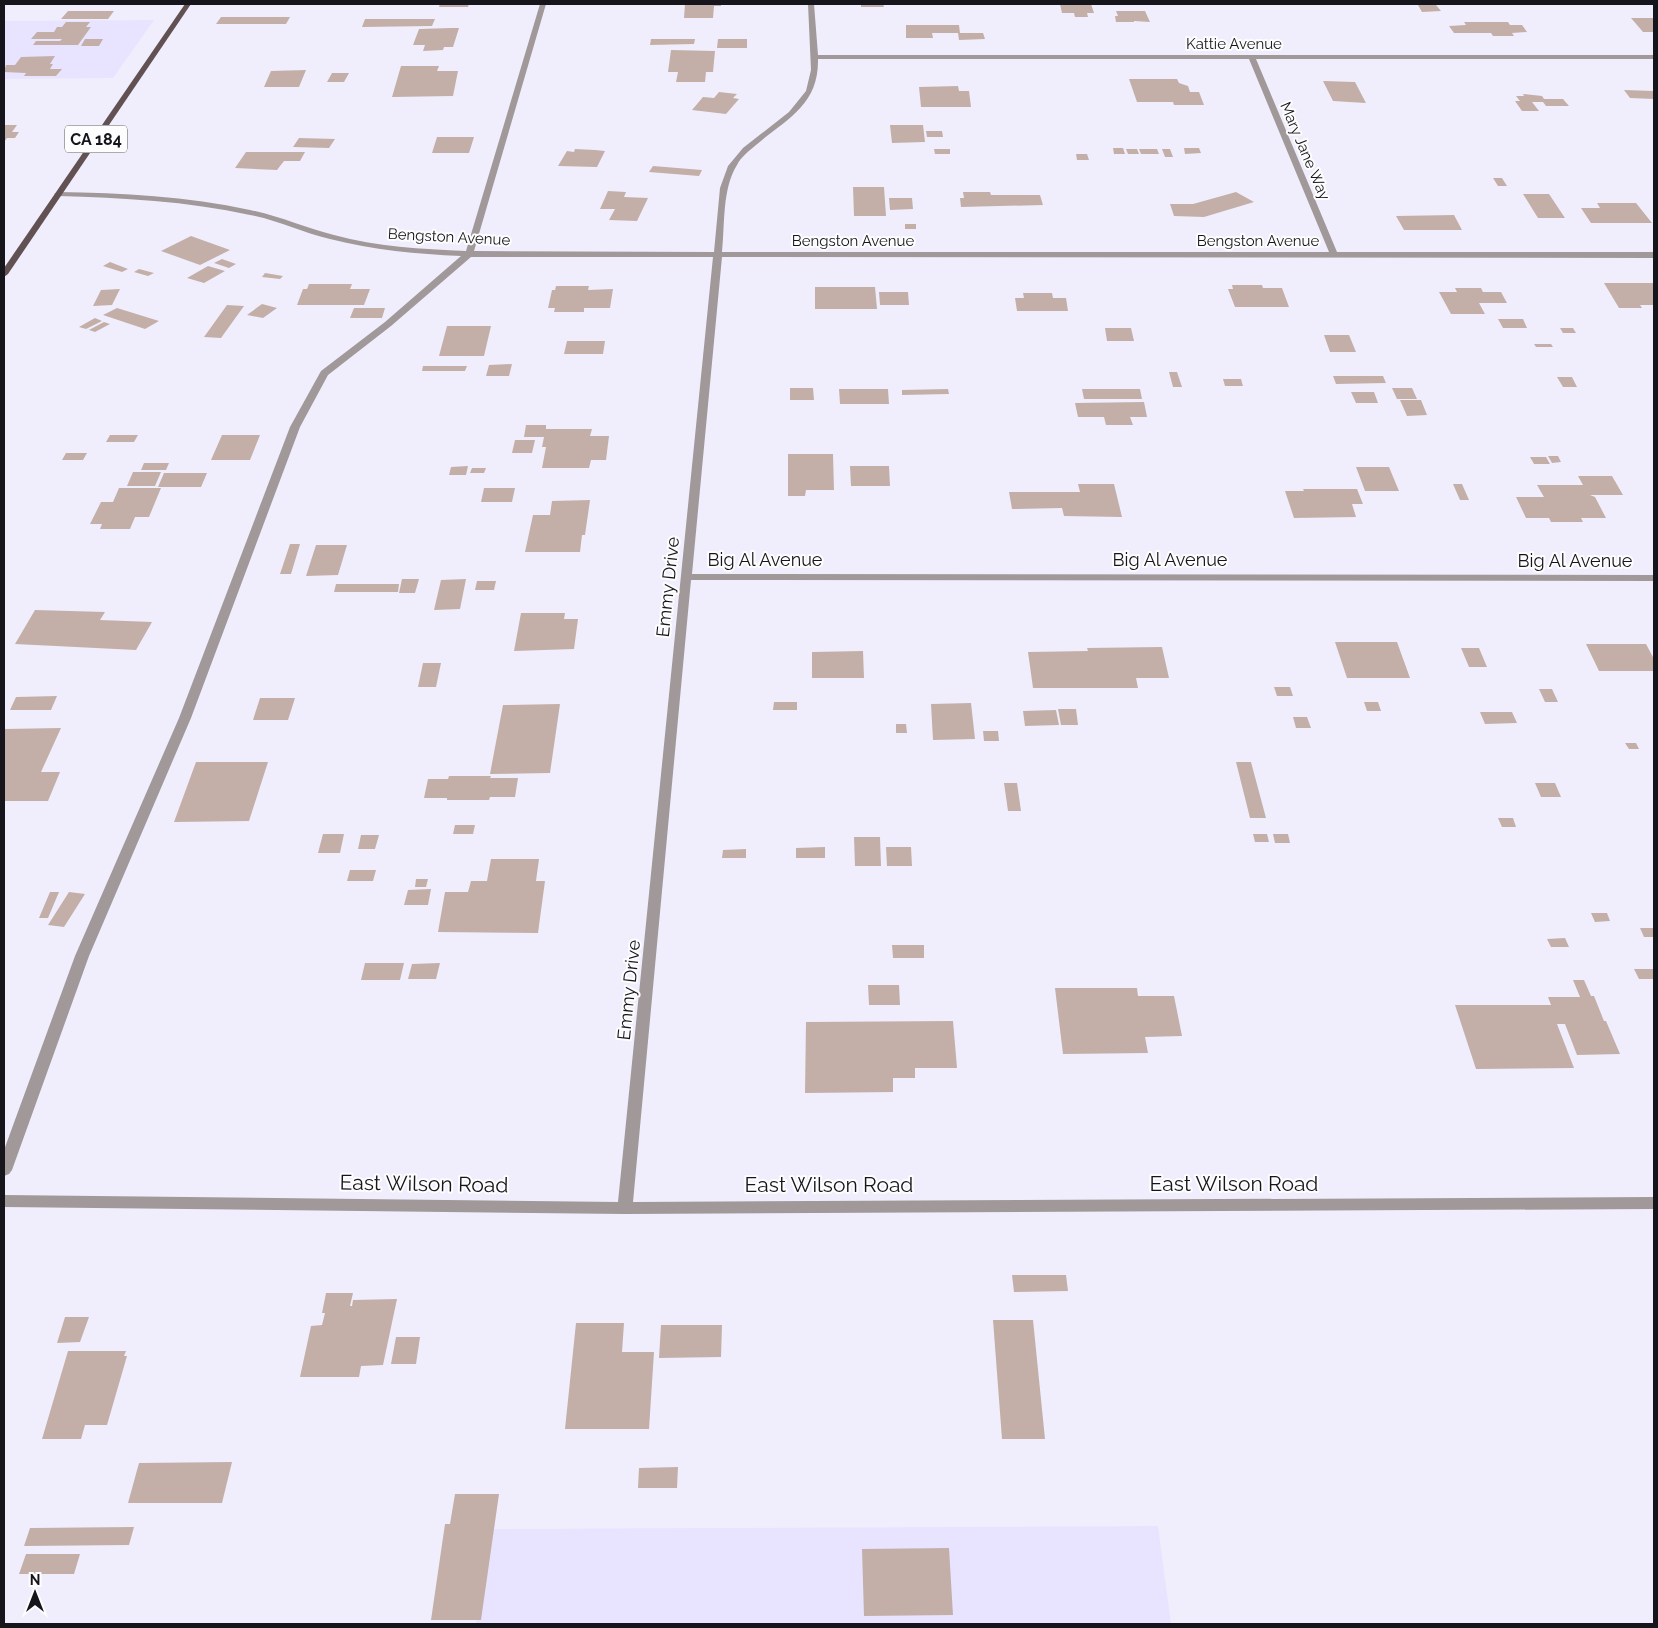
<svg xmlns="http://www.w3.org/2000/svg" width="1658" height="1628" viewBox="0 0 1658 1628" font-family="Raleway,sans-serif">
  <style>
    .built { fill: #e8e4ff }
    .building { fill: #c3afa8 }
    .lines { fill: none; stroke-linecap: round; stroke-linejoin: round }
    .minor { fill: #a19899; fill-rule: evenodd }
    .primary { fill: #615152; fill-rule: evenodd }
    .labels { text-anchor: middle; stroke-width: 4; stroke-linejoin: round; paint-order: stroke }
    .far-street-label { font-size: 15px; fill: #16151b; stroke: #fdfdfd }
    .shield { fill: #fdfdfd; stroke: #5b5b5f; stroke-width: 1 }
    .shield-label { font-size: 16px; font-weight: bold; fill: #16151b }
    .street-label { font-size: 18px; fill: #16151b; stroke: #fdfdfd }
    .near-street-label { font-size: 21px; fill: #16151b; stroke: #fdfdfd }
  </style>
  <rect width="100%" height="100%" fill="#f0eefd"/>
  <!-- built -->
  <path class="built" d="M154,20L113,78L4,79V21Z
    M1158,1526L1171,1624H476L488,1529Z"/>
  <!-- building -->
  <path class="building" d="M440,4H469L468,7H439Z
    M685,4H721V6H714L713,18H684Z
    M861,4H883L884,7H861Z
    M1060,4H1091L1094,13H1087L1088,17H1075L1074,13H1062Z
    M1418,5H1436L1441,11L1422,12Z
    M68,11H114L108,19H61Z
    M1116,11H1145L1150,22L1134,21V22H1116L1115,16H1118Z
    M221,17H290L286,24H216Z
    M1631,18H1654V32H1643Z
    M365,19H435L432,26L362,27Z
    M66,22H90L86,27H91L78,45H33L36,41H60L62,39H31L37,32H54L57,27H62Z
    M1464,22H1508L1510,25H1522L1527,32L1512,33L1514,36H1493L1491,33H1454L1449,26L1466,25Z
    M906,25H959L960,33H983L985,39L959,40L958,33H932L933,38H906Z
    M451,28H459L453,47H444L443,50L423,51L425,45H413L419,29Z
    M85,39H103L99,46H81Z
    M651,39H695L694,44L650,45Z
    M718,39H747V48H717Z
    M671,50L715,51L713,72H706L705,82H676L678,72H668Z
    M55,56L50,64H53L50,69H62L56,76H24L26,73L4,72L6,65H15L21,57Z
    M401,66H439L437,71H458L453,96L392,97Z
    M306,70L299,87H264L271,71Z
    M332,73H349L344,82H327Z
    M1129,79H1177L1179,83L1188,86L1190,92H1199L1204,105H1174L1173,102H1137Z
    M1323,81L1355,82L1366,103L1333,101Z
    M958,86L959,91H969L971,107H921L919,87Z
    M1624,90L1654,91V99L1630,98Z
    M719,92L737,94L733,98L739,99L726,114L692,110L703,97L714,98Z
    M1523,94L1542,96L1544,99H1563L1569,106H1546L1543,102H1532L1539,111H1522L1515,101H1520L1516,96H1524Z
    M4,125H17L12,132H19L15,138H7L4,142Z
    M890,125H923L925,142L892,143Z
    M926,131H942L943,137H927Z
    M437,137H474L469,153H432Z
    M299,138L335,139L329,148L293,147Z
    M1113,148H1123L1125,154H1114Z
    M1184,148H1199L1201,153L1185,154Z
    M575,149L595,150L605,151L597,167L558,166L567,151L574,152Z
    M934,149H950V154H935Z
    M1126,149H1137L1139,154H1128Z
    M1139,149H1157L1159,154H1141Z
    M1162,149H1170L1173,157H1165Z
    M246,152H305L300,161H284L277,170L235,168Z
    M1076,154H1087L1089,160H1077Z
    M653,166L702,170L699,176L649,172Z
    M1493,178H1502L1507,186H1498Z
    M853,187H884L886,216H854Z
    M608,191L626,192L624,197L648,198L637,221L609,220L615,209H600Z
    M963,192H990L991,195H1040L1043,205L961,207L960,198H964Z
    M1236,192L1254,202L1204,217L1174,216L1170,204H1193Z
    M1523,194H1549L1565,218H1538Z
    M889,198H912L913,209L890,210Z
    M1597,203H1636L1652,223H1591L1581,208H1600Z
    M1454,215L1462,230H1404L1396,216Z
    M905,224H916V229H905Z
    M191,236L230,250L200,265L161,251Z
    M222,259L236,264L229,268L214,263Z
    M110,262L128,269L122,272L103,266Z
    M208,266L225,271L204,283L187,278Z
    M139,269L154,273L148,276L134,272Z
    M265,273L283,276L280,279L262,277Z
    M1604,283H1654V305H1640L1642,308H1619Z
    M309,284H352L350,289H370L364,305H297L303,289H307Z
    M1232,285H1262L1263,288H1282L1289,307H1235L1228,289H1233Z
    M556,286H589L588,290L613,289L610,308H584V312H554L555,308H548L552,290H555Z
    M815,287H875L877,309H815Z
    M1455,288H1481L1483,292H1501L1507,303H1479L1485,314H1451L1439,292H1457Z
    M120,289L112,305L93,306L101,290Z
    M879,292H908L909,305H880Z
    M1023,293H1052L1053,298H1066L1068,311H1017L1015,298H1024Z
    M262,304L277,308L263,318L247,315Z
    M227,305L244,306L221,338L204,337Z
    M117,308L159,321L145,329L103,315Z
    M354,308H385L382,318H350Z
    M95,318L102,321L86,329L79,327Z
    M1498,319H1523L1527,328H1503Z
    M104,322L110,324L95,332L89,330Z
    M447,326H491L484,356H439Z
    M1105,328H1131L1134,341H1107Z
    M1560,328H1573L1576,333H1563Z
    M1324,335H1349L1356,352H1330Z
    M567,341H605L603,354H564Z
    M1534,344H1551L1553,347H1536Z
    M512,364L509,376H486L489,365Z
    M423,366H467L465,371H422Z
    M1169,372H1177L1182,387H1173Z
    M1333,376H1383L1386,383L1336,384Z
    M1557,377H1572L1577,387H1563Z
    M1223,379H1241L1243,386H1225Z
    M790,388H813L814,400H790Z
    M1392,388H1412L1417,399H1397Z
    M839,389H888L889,404H840Z
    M948,389L949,394L902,395V390Z
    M1082,389H1140L1142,399H1084Z
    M1351,392H1374L1378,403H1356Z
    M1400,400H1421L1427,415L1407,416Z
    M1144,402L1147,417H1130L1133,425H1106L1104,417H1078L1075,403Z
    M526,425H546V429H592L590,436H609L606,460H591L589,468H542L546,447H542L544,437H524Z
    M110,435H138L134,442H106Z
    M222,435H260L250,460H211Z
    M515,440H535L532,453H512Z
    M66,453H87L83,460H62Z
    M788,454H833L834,490H806L805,496H788Z
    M1548,456H1558L1561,462L1552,463Z
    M1530,457H1546L1550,464H1534Z
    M144,463H169L166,470H141Z
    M468,466L466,475H449L451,467Z
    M850,466H889L890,486H851Z
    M1356,467H1389L1399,491H1365Z
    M472,468H486L484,473H470Z
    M133,472H161L155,486H127Z
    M164,473H207L201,487H158Z
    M1578,476H1612L1623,495H1590L1595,497L1606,518H1581L1583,522H1551L1549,518H1526L1516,497H1544L1537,485H1583Z
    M1078,484H1114L1122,517L1064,516L1062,508L1012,509L1009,492H1080Z
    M1453,484H1462L1469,500H1460Z
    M119,488H161L149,517H135L130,529H100L102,524H90L101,502H113Z
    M484,488H515L512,502H481Z
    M1303,489H1357L1363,504H1352L1356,517L1294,518L1285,491H1304Z
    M590,500L585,535H582L580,552H525L533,515H550L552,501Z
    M290,544H300L291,574H280Z
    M316,545H347L338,575L306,576Z
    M402,579H419L415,593H399Z
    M466,579L460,609L434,610L441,580Z
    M477,581H496L494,590H475Z
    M336,584H399L398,592H334Z
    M35,610L105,612L100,620L152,622L136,650L15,644Z
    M521,613H565L564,619H578L574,649L514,651Z
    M1335,642H1397L1410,678H1347Z
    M1586,644H1646L1654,659V671H1599Z
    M1162,647L1169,678H1136L1138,688H1033L1028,652L1088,651L1087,648Z
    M1461,648H1479L1487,667H1469Z
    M863,651L864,678H812V652Z
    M423,663H441L436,687H418Z
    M1274,687H1290L1293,696H1277Z
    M1539,689H1552L1558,702H1545Z
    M57,696L51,710H10L16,697Z
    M260,698H295L288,720H253Z
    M774,702H797V710H773Z
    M1364,702H1378L1381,711H1367Z
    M971,703L975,739L933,740L931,704Z
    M560,704L550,773L490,774L503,705Z
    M1058,709H1076L1078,725H1061Z
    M1056,710L1059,725L1025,726L1023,711Z
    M1480,712H1512L1517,723L1485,724Z
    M1293,717H1307L1311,728H1296Z
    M896,724H906L907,733H896Z
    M61,728L41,772H60L48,801H4V729Z
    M983,731H998L999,741H984Z
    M1625,743H1636L1639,749H1629Z
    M196,762H268L249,821L174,822Z
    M1236,762H1251L1266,818H1250Z
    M449,776H491L490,778H518L515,797H490L489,800H447V798H424L428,779H448Z
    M1004,783H1017L1021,811H1008Z
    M1535,783H1555L1561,797H1541Z
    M1498,818H1513L1516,827H1502Z
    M455,825H475L473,834H453Z
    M323,834H344L340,853H318Z
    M1253,834H1267L1269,842H1255Z
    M1273,834H1288L1290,843H1275Z
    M361,835H379L375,849H358Z
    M854,837H880L881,866H855Z
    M825,847V858H796V848Z
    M886,847H911L912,866H887Z
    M746,849V858H722L723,850Z
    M491,859H539L536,881H545L538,933L438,932L445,892H468L471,881H487Z
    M350,870H376L373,881H347Z
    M416,879H428L426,887H415Z
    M431,889L428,905H404L408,890Z
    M50,892H59L48,918H39Z
    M69,892L85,894L64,927L48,925Z
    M1591,913H1607L1610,921L1595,922Z
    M1640,928H1653L1654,937H1644Z
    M1565,938L1569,947H1551L1547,939Z
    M892,945H924V958H893Z
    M365,963H404L400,980H361Z
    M440,963L436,979H408L412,964Z
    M1634,969H1654V979H1639Z
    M1573,980H1584L1591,996H1594L1604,1021H1606L1620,1054L1577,1055L1565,1024H1557L1574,1068L1476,1069L1455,1005H1551L1548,997H1580Z
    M868,985H899L900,1005H869Z
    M1055,988H1137L1138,996H1174L1182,1036L1145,1037L1148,1053L1063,1054Z
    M953,1021L957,1068H915V1078H893V1092L805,1093L806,1022Z
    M1012,1275H1066L1068,1291L1014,1292Z
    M326,1293H353L350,1306H352L353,1300L397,1299L383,1365L361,1366L359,1377H300L311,1326L322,1325L325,1313H322Z
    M65,1317H89L80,1342L57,1343Z
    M993,1320H1033L1045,1439H1002Z
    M576,1323H624L622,1352H654L649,1429H565Z
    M661,1325H722L721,1357L659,1358Z
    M396,1337H420L416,1364H391Z
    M68,1351H126L124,1356H127L107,1425H85L81,1439H42Z
    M232,1462L222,1503H128L139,1463Z
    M678,1467L677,1488H638L639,1468Z
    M455,1494H499L481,1620H431L445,1524H450Z
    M134,1527L129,1545L24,1546L30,1528Z
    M949,1548L953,1615L864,1616L862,1549Z
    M26,1554H80L74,1574H19Z"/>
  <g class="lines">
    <!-- minor -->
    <path class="minor" d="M540,4H546L474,251L714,252L720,188L728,166L743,148L789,112L806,91L811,70L808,4H814L818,55H1654V59H1256L1337,252H1654V258L722,257L692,574L1654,575V581L691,580L633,1202L1654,1197V1209L625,1214L4,1207V1195L618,1202L713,257H471L391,326L328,375L300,427L191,718L89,956L12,1170L9,1174L4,1176V1150L75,956L179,718L290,427L321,371L385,322L461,256C417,254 373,250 330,239C303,233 278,220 250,215C187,201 122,198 58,196L54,194L58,192C122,193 187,196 250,210C279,216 306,228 334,235C377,247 421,249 466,251ZM818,59H1249L1329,252H722C725,224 722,189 737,165C741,157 749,151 756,145C787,119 819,105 818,59Z"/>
    <!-- primary -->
    <path class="primary" d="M185,4H191L8,274L4,277V268Z"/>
  </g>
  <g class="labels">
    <!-- far-street labels -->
    <g class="far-street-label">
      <text x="1234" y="49">Kattie Avenue</text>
      <text transform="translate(1305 151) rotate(67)" y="5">Mary Jane Way</text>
      <text transform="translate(449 237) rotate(3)" y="5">Bengston Avenue</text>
      <text x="853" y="246">Bengston Avenue</text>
      <text x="1258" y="246">Bengston Avenue</text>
    </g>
    <!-- shield labels -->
    <rect class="shield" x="65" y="125.5" width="62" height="27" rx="4"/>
    <g class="shield-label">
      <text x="96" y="145">CA 184</text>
    </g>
    <!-- street labels -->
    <g class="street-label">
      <text x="765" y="566">Big Al Avenue</text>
      <text x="1170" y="566">Big Al Avenue</text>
      <text x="1575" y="567">Big Al Avenue</text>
      <text transform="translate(668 587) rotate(-84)" y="6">Emmy Drive</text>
      <text transform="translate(629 990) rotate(-84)" y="6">Emmy Drive</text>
    </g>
    <!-- near-street labels -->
    <g class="near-street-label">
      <text transform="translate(424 1184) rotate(1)" y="7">East Wilson Road</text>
      <text x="1234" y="1191">East Wilson Road</text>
      <text x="829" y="1192">East Wilson Road</text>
    </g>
  </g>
  <!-- border -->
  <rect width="1658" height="1628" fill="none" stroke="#16151b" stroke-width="10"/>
  <!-- north arrow -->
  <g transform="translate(35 1593)" stroke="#fdfdfd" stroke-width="4" paint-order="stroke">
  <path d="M0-4L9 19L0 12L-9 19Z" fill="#16151b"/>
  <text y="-8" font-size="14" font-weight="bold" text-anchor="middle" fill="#16151b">N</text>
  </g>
</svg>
